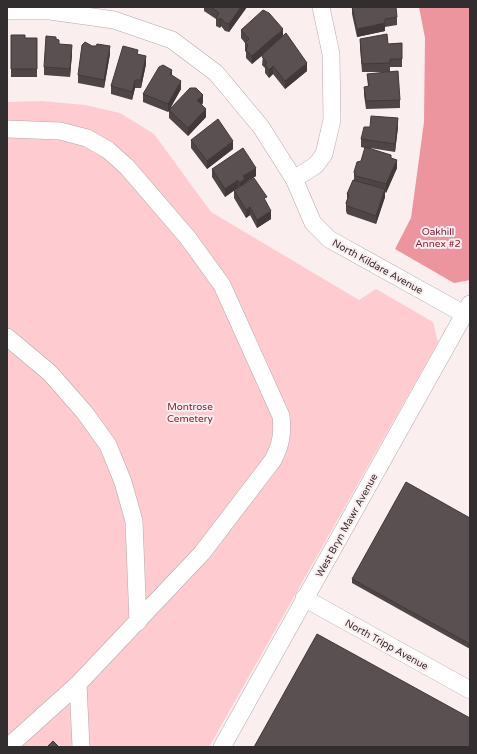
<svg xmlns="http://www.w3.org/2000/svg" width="477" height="754" viewBox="0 0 477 754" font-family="'Varela Round',sans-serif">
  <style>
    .green { fill: #fdcbd0 }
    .forest { fill: #ec959f }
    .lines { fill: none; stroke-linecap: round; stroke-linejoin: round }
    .minor-casing { stroke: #b4a8a9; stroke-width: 18 }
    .minor { stroke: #fff; stroke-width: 17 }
    .wall { fill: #4e4546 }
    .shaded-wall { fill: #403839 }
    .building { fill: #5b5051; stroke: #403839 }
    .labels { text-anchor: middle; stroke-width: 4; stroke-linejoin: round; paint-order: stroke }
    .park-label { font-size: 10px; fill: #842037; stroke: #fbeeef }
    .street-label { font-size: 10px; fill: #322d2e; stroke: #fbeeef }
  </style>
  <rect width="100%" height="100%" fill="#fbeeef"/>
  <!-- green -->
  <path class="green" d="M42,101L85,105L120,113L154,134L211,212L359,300L376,289L433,322L438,342L209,747H7V102Z"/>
  <!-- forest -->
  <path class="forest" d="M419,7H470V280L454,283L395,249L411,218L424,122L425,38Z"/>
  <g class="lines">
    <defs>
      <path id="minor" d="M7,11H50L114,20L172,40L216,73L261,127L294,179L313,223L329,239L464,314
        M7,129L60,131L87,138L108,150L127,167L188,238L222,285L281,416C283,433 281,445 273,460L202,553L78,684L8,747
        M294,179L316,165L324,154L332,120L331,54L321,7
        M7,337L50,373L85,413L108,445L123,482L134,521L138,622
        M304,598L470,690
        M78,684L81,747
        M222,747L470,304"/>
    </defs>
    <!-- minor casing -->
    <use href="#minor" class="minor-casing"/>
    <!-- minor -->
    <use href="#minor" class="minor"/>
  </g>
  <!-- wall -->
  <path class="wall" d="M204,7H247L229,32L225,31L221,26L220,28L216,26V19L204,11Z
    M352,7L397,17V25L385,27V31L357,37L352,14Z
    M241,30L283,36L307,71L285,89L273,74L269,78L265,73V68L262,65L263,55L252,64L246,58V52L245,51V43L241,38Z
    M11,35L25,38H37V77H11Z
    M360,39L388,44L402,43V67H390V72H362L360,47Z
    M56,40L59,44L72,53L70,77L44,75V67Z
    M110,54L104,88L78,83V75Z
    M138,54L146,64L141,88H135L132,100L111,94V86Z
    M367,74L400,100V108L366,109L364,95V87H368Z
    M172,76L181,89L170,109L203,103L202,104L206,117L188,136L169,118V111L168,112L143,102V94Z
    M398,127L395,152L370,148L391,158L397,168L386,193L385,192V197L376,224L347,214L346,211V203L347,200V194L354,180V172L361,161L365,148L361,147V139Z
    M191,140L233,149L207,169L191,148Z
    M212,169L256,176L245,183L267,203L271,219L257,228L250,215L246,218L234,198V190L225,197L212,177Z
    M470,518V649L352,583V579Z"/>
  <!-- shaded-wall -->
  <path class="shaded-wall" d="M241,7H247L229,32V24Z
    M221,18V26L220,28V20Z
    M385,23V31L357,37V29Z
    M283,29V37L252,64V56Z
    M72,45V53L70,77V69Z
    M110,46V54L104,88V80Z
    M146,56V64L141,88V80Z
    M307,63V71L285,89V81Z
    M273,66V74L269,78V70Z
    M172,70V78L170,74Z
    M135,80V88L132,100V92Z
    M181,81V89L168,112V104Z
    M203,95V103L197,108V100Z
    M206,109V117L188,136V128Z
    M398,118V127L395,152V144Z
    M233,141V149L207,169V161Z
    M397,160V168L386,193V184Z
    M256,168V176L245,183L239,191V183L243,176Z
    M238,180V188L225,197V189Z
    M385,189V197L376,224V216Z
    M250,207V215L246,218V210Z
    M271,211V219L257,228V220Z"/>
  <!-- building -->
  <path class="building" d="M211,7H241L229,24L225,23L221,18L220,20L216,18L219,13Z
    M352,7H396L397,17L385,19V23L357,29Z
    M263,10L269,13L283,29L252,56L246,50L248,45L245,43L249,39L241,30Z
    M286,33L307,63L285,81L273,66L269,70L265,65L267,62L262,57L263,54Z
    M387,34L388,44L402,43V59H390V63L362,64L360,39Z
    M11,35H25V38H37V69H11Z
    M46,36L56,37V39L59,40V44L72,45L70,69L44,67Z
    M85,42L92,46H96L97,44L110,46L104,80L78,75L82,45Z
    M123,46L138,50L137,54L146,56L141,80H135L132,92L111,86Z
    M163,65L172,70L170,74L181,81L168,104L143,94L159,67Z
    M398,71L400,100L366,101L364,87L369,86L367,74Z
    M190,88H196L203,95L197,100L206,109L188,128L169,110Z
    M371,116L398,118L395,144L361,139L364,127H370Z
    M218,119L233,141L207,161L191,140Z
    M365,147L391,155V158L397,160L386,184L356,176L354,172L357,162L361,161Z
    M243,148L256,168L243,176L245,179L239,183L238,180L225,189L212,169Z
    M254,178L267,197L264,198L271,211L257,220L250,207L246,210L234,190Z
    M353,180L385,189L376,216L347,206L346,203L349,195L347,194Z
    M406,482L470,518V644L352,579Z
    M317,634L470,718V747H254Z
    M53,741L58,746V747H50L48,746Z"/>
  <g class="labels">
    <!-- park labels -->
    <g class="park-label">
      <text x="438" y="235">Oakhill<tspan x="438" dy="12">Annex #2</tspan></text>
      <text x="190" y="410">Montrose<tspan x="190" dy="12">Cemetery</tspan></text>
    </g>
    <!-- street labels -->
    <g class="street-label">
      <text transform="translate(378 266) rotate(29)" y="4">North Kildare Avenue</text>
      <text transform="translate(346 525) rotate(-61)" y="4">West Bryn Mawr Avenue</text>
      <text transform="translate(387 644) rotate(29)" y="4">North Tripp Avenue</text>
    </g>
  </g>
  <!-- border -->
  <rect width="477" height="754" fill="none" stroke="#322d2e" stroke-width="16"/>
</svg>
